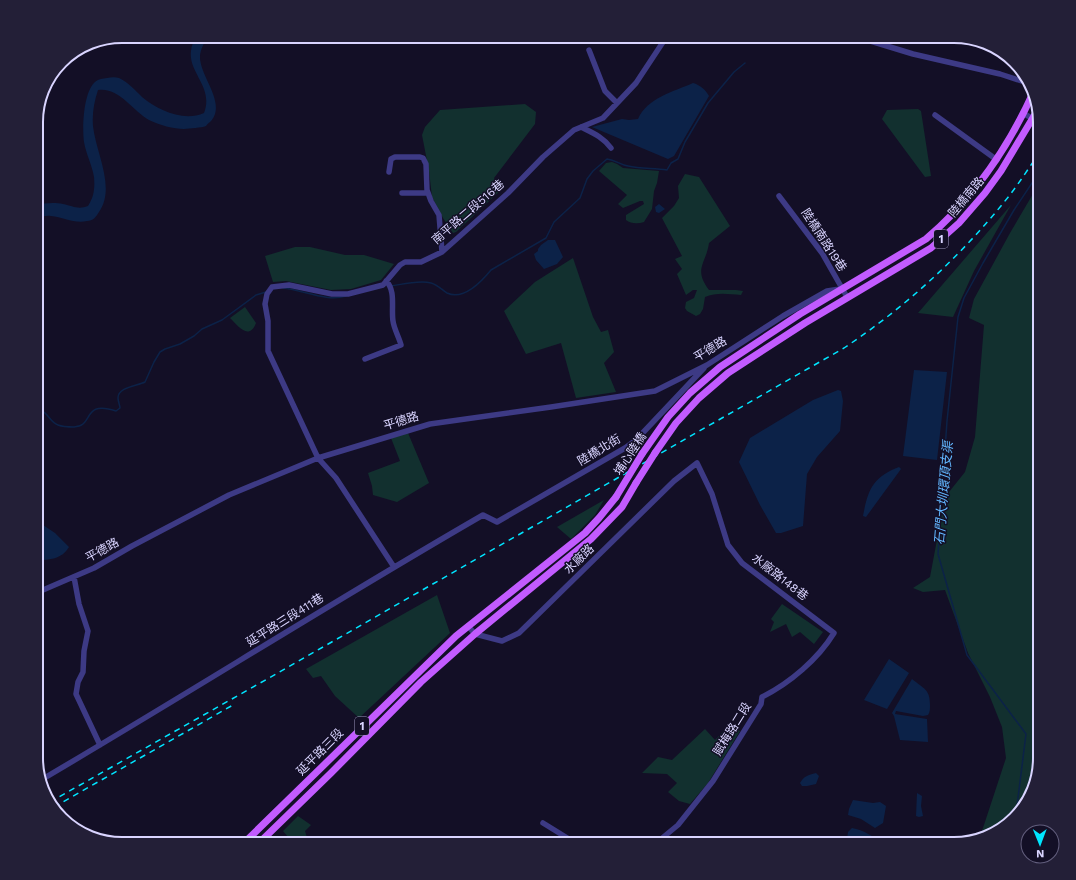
<svg xmlns="http://www.w3.org/2000/svg" width="1076" height="880" viewBox="0 0 1076 880" font-family="'Work Sans','Noto Sans TC',sans-serif">
  <style>
    .green { fill: #12302f }
    .water { fill: #0c2248 }
    .lines { fill: none; stroke-linecap: round; stroke-linejoin: round }
    .stream { stroke: #0c2248; stroke-width: 1.5 }
    .minor { stroke: #3d3a85; stroke-width: 5.5 }
    .major { stroke: #c25bff; stroke-width: 7 }
    .rail { stroke: #00e5ff; stroke-width: 1.5; stroke-dasharray: 6 5; stroke-linecap: butt }
    .major-bridge { stroke: #c25bff; stroke-width: 7 }
    .labels { text-anchor: middle; stroke-width: 3; stroke-linejoin: round; paint-order: stroke }
    .shield { fill: #130f26; stroke: #9e99be; stroke-width: 1 }
    .shield-label { font-size: 11px; font-weight: bold; fill: #d9d4ff }
    .street-label { font-size: 12px; fill: #d9d4ff; stroke: #130f26 }
    .water-label { font-size: 13px; font-style: italic; fill: #62b6ff; stroke: #130f26 }
    .rim { fill: none; stroke: #d9d4ff; stroke-width: 2 }
  </style>
  <rect width="100%" height="100%" fill="#130f26"/>
  <!-- green -->
  <path class="green" d="M525,104L536,112L535,124L494,178L502,189L456,232L453,233L443,218L432,197L429,171L422,135L425,127L440,110Z
    M918,109L921,111L931,176L925,177L882,119L887,110Z
    M612,162L617,164L623,168L659,171L657,183L654,191L652,209L644,222C638,224 631,224 626,220V215L644,204L643,201H640L623,208L618,204L627,195L599,171L606,163Z
    M685,174L699,177L730,226L709,243C706,264 693,269 709,290H736L743,291L741,295C729,294 716,292 705,297L703,309L700,314L696,316L687,311L685,308L686,302L694,298L697,290H693L686,295L677,274L682,269L675,259L682,256L662,218L674,206L679,198L678,186Z
    M1040,182V542L1033,578L1040,597V758L1035,786L1019,814L992,835L986,837L982,831L1006,758L1002,727L990,697L968,653L945,590L923,592L913,588L930,577L945,497L965,472L975,437L984,325L969,318L974,299L1010,233Z
    M1011,205L974,271L953,317L918,313Z
    M295,247H310L345,255H364L394,264L381,280L351,289L331,290L286,281L273,282L265,256Z
    M573,258L593,317L601,332L608,330L614,352L604,363L616,392L576,398L561,343L526,354L504,311L535,282Z
    M245,307L256,323C249,341 238,326 230,318Z
    M408,433L429,483L397,502L373,495L372,486L368,473L400,461L391,438Z
    M604,500L595,515L571,539L557,527Z
    M437,595L450,633L359,718L335,696L321,676L313,678L306,669Z
    M782,604L823,632L814,644L800,632L792,637L786,624L770,632L774,622L771,619Z
    M729,725L740,731L708,783L690,804L679,801L668,792L677,783L667,774L642,773L658,757L672,760L705,729L715,740Z
    M298,816L311,825L305,831L309,844H294L283,831Z
    M346,837L351,844H332L337,840Z"/>
  <!-- water -->
  <path class="water" d="M196,36H207C205,42 200,50 200,56C199,76 228,104 210,122C208,123 207,125 206,126C201,128 190,128 184,129C174,129 159,125 149,120C133,111 119,87 98,90C94,102 92,114 93,126C96,154 116,187 99,212C96,217 93,221 87,221C75,224 63,217 51,216C47,215 41,217 36,217V205C44,203 55,202 63,204C73,206 78,210 88,206C94,197 95,188 94,177C92,165 86,154 84,142C82,128 83,82 101,79C106,78 114,76 119,78C128,82 135,90 142,97C158,110 183,122 204,113C214,87 188,73 191,51C191,46 194,41 196,36Z
    M723,36H739V42H721Z
    M693,83C700,85 705,89 709,96L674,156L668,159L592,127L622,119L629,120L638,119C647,98 673,92 693,83Z
    M659,204L665,209L659,213L656,212L655,207Z
    M548,240H555L563,257L557,264L544,269L536,260L534,254L538,251V249L541,245Z
    M914,370L947,372L937,460L903,456Z
    M838,390L841,391L843,401L840,431L817,457L807,474L803,526L781,533H776L760,505L739,462L750,438L813,400Z
    M899,467L901,469L866,517L863,516C868,489 873,477 899,467Z
    M43,525L55,533L69,547C61,560 50,559 36,561V529Z
    M889,659L909,673L887,709L864,700Z
    M912,679C924,689 930,689 930,705C930,709 930,712 928,715L923,716L896,711L895,714L927,719L928,742L900,740L894,716L892,713Z
    M816,773L819,776L816,784L807,786H802L800,783C804,776 808,775 816,773Z
    M917,793L922,796L921,806L923,816L919,817L916,816Z
    M853,800L873,803L880,802L886,806L883,823L875,828L861,819L848,815L849,809Z
    M852,828C863,830 875,837 884,844H851L847,839L848,832Z"/>
  <g class="lines">
    <!-- stream -->
    <path class="stream" d="M391,286C404,284 419,280 431,283C438,285 442,290 447,293C464,301 482,281 491,270L546,238L554,222L580,198L587,179L593,171L607,159C616,160 620,165 628,166C641,169 654,168 667,170L671,163L678,159L685,142L708,103L734,72L745,63
      M283,288C304,290 326,302 346,296
      M36,409C49,411 48,421 58,425C63,427 69,427 74,427C95,426 81,400 116,411L120,408C120,405 118,402 118,398C118,387 137,386 145,382L154,362L160,352L165,349L180,344L194,336L202,329L222,320L256,295L266,292
      M1020,813L1017,806L1026,734L967,655L938,554L947,421L958,317L964,298L983,263L1014,210L1040,171"/>
    <!-- minor -->
    <path class="minor" d="M854,36L913,54L1000,74L1031,84
      M589,50L605,91L617,103
      M1024,114L1040,122
      M935,115L997,160
      M581,127C593,133 603,137 611,148
      M389,172L391,159L395,157H420L423,158L426,164L427,190L431,201L439,215L442,252
      M402,193H428
      M779,196L822,253L847,297
      M365,359L401,345C399,337 394,329 393,321C391,309 396,290 386,281
      M394,567L336,478L318,458L268,351V321L265,304L267,294L272,287L289,285L332,294H348L383,285L400,265L405,262H421L442,252L508,193L543,157L574,130L603,118L636,83L667,36
      M74,577L79,604L88,631L84,651L83,672L78,682L76,694L100,745
      M36,593L94,568L132,546L229,495L318,458L430,424L551,407L655,391L707,365L783,316L827,291L840,289
      M468,626L475,634L502,641L519,633L674,481L697,463L712,494L728,545L742,563L834,633C818,659 790,683 762,697L761,704L713,781L678,825L655,844
      M41,780C189,693 334,601 483,515L497,522L625,448L636,440L704,368
      M543,823L577,844"/>
    <!-- major -->
    <path class="major" d="M655,453L676,423L699,398L728,373L805,323L931,248L959,223L985,193L1001,171L1037,111
      M642,454L668,417L690,393L720,367L800,314L926,239C972,200 1008,148 1033,93
      M243,844L456,636L585,533L599,518L616,497
      M258,844L331,773L421,682L475,634L591,539L622,507L636,483"/>
    <!-- rail -->
    <path class="rail" d="M50,802L276,674L844,348C907,306 962,255 1009,196C1020,182 1030,166 1040,152
      M54,807L233,705"/>
    <!-- major-bridge -->
    <path class="major-bridge" d="M636,483L655,453
      M616,497L642,454"/>
  </g>
  <g class="labels">
    <!-- shield labels -->
    <g class="shield">
      <rect x="934" y="230" width="14" height="18" rx="3"/>
      <rect x="355" y="717" width="14" height="18" rx="3"/>
    </g>
    <g class="shield-label">
      <text x="941" y="243">1</text>
      <text x="362" y="730">1</text>
    </g>
    <!-- street labels -->
    <g class="street-label">
      <text transform="translate(966 197) rotate(-50)" y="4">陸橋南路</text>
      <text transform="translate(468 212) rotate(-41)" y="4">南平路二段516巷</text>
      <text transform="translate(824 240) rotate(57)" y="4">陸橋南路19巷</text>
      <text transform="translate(710 349) rotate(-31)" y="4">平德路</text>
      <text transform="translate(401 421) rotate(-17)" y="4">平德路</text>
      <text transform="translate(599 450) rotate(-31)" y="4">陸橋北街</text>
      <text transform="translate(630 454) rotate(-57)" y="4">埔心陸橋</text>
      <text transform="translate(102 550) rotate(-29)" y="4">平德路</text>
      <text transform="translate(579 559) rotate(-44)" y="4">水廠路</text>
      <text transform="translate(780 577) rotate(38)" y="4">水廠路148巷</text>
      <text transform="translate(285 620) rotate(-32)" y="4">延平路三段411巷</text>
      <text transform="translate(732 729) rotate(-58)" y="4">賦梅路二段</text>
      <text transform="translate(320 752) rotate(-45)" y="4">延平路三段</text>
    </g>
    <!-- water labels -->
    <g class="water-label">
      <text transform="translate(943 493) rotate(-85)" y="5">石門大圳環頂支渠</text>
    </g>
  </g>
  <!-- crop -->
  <path d="M0 0H1076V880H0ZM122 43H954A79 79 0 0 1 1033 122V758A79 79 0 0 1 954 837H122A79 79 0 0 1 43 758V122A79 79 0 0 1 122 43Z" fill="#231f37" fill-rule="evenodd"/>
  <path class="rim" d="M122 43H954A79 79 0 0 1 1033 122V758A79 79 0 0 1 954 837H122A79 79 0 0 1 43 758V122A79 79 0 0 1 122 43Z"/>
  <!-- north arrow -->
  <g transform="translate(1040 844) rotate(179)"><circle r="19" fill="#130f26" stroke="#625e7d"/>
  <path d="M0-3L7 15L0 10L-7 15Z" fill="#00e5ff"/>
  <text y="-6" font-size="11" font-weight="bold" text-anchor="middle" fill="#d9d4ff">N</text>
  </g>
</svg>
